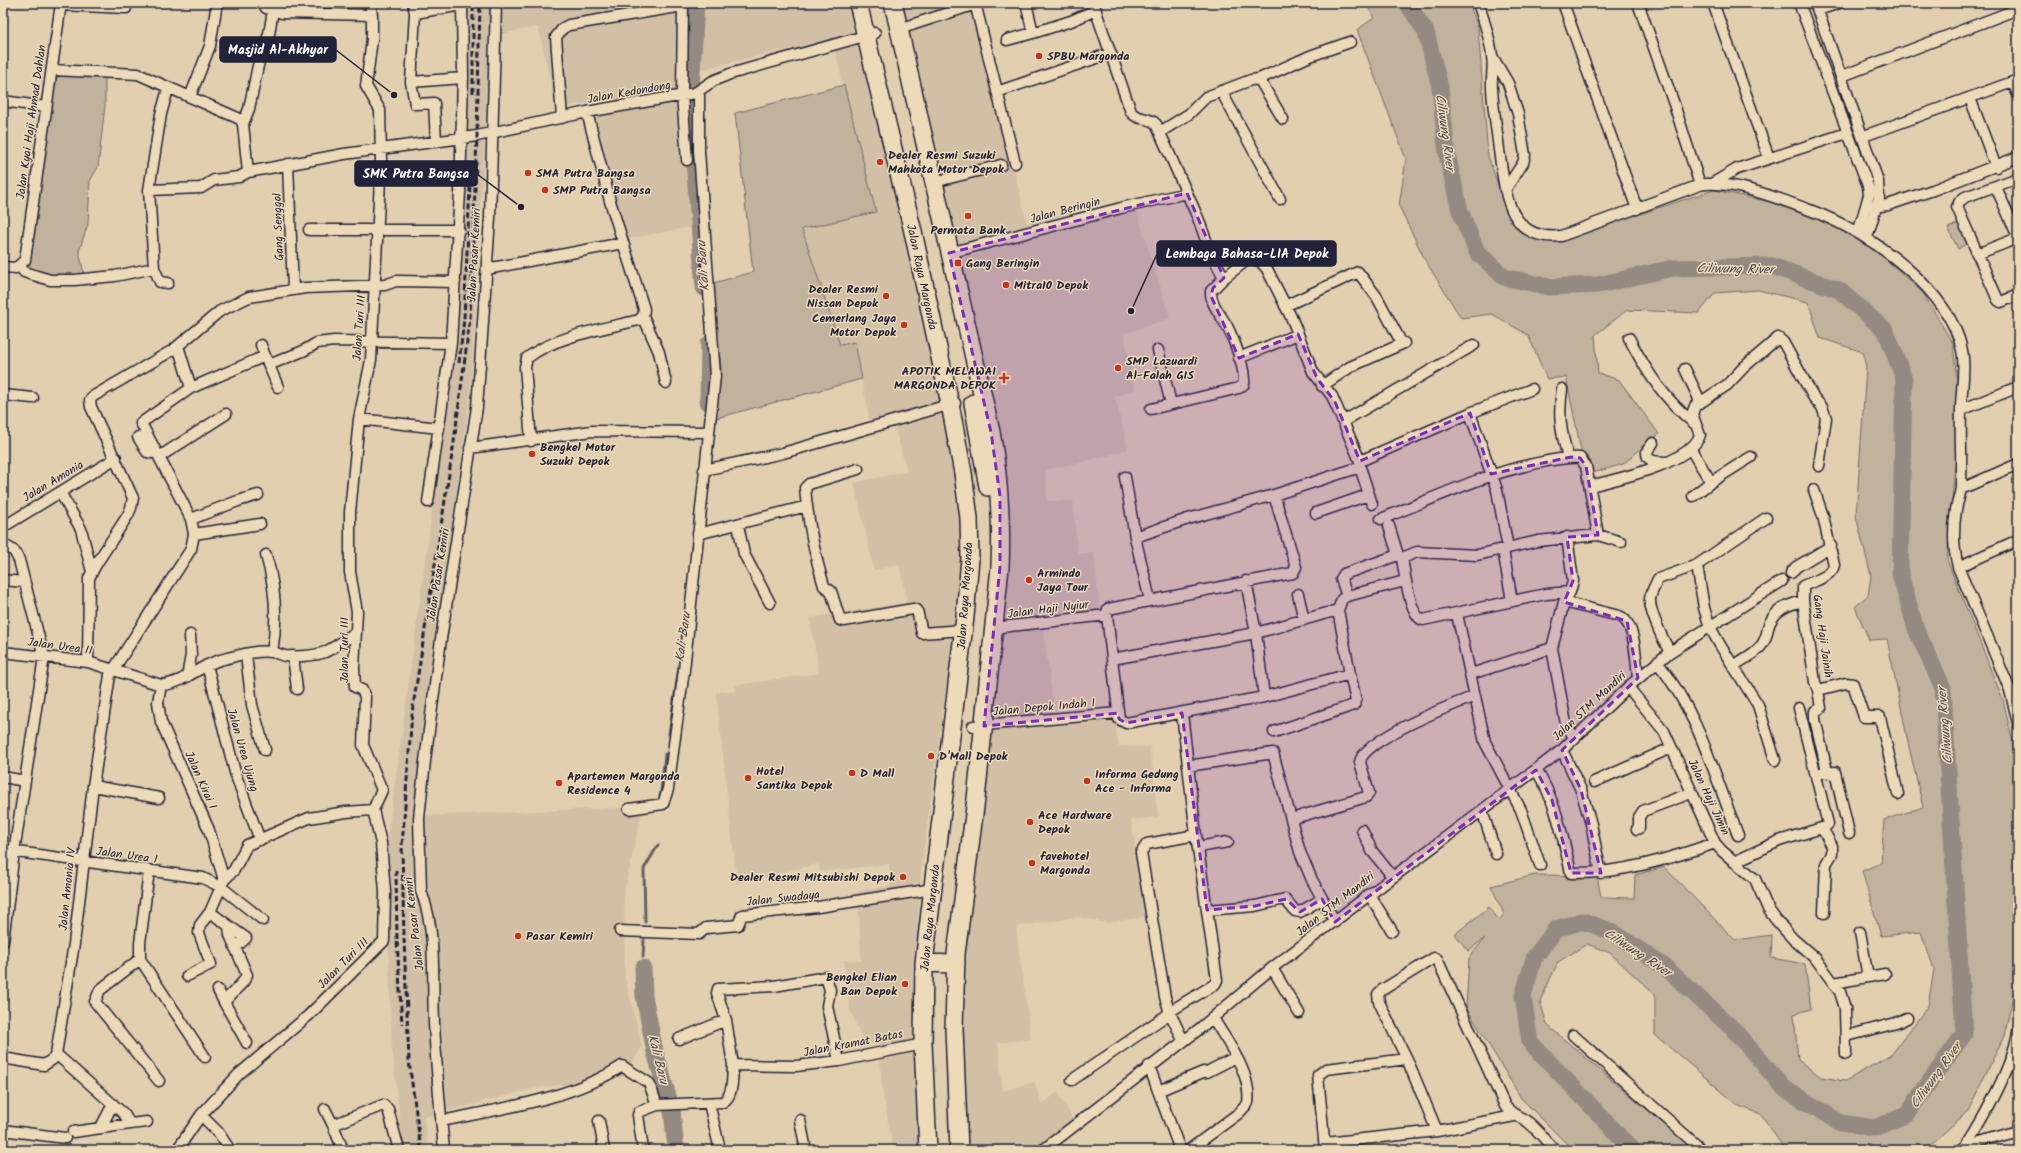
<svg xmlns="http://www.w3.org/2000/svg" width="2021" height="1153" viewBox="0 0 2021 1153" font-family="Kalam,sans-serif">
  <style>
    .built { fill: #d1c0a6 }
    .green { fill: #c1b29d; stroke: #726a6c }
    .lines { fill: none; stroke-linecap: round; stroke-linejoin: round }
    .stream { stroke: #676065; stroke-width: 3 }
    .river { stroke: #958a81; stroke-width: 17 }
    .minor-casing { stroke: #22223b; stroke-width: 13 }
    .trunk-casing { stroke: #22223b; stroke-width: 20 }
    .minor { stroke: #eddab8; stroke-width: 10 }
    .trunk { stroke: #eddab8; stroke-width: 17 }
    .rail { stroke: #22223b; stroke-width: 3; stroke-dasharray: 6 3; stroke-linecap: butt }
    .marked { fill: #7b2cbf; fill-opacity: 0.2; stroke: #7b2cbf; stroke-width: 3; stroke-dasharray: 8 5; stroke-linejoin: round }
    .poi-dot { fill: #c8321e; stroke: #eddab8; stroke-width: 1.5 }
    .labels { text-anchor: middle; stroke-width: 3; stroke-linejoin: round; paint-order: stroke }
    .poi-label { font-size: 12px; font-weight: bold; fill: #22223b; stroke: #eddab8; text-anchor: start }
    .street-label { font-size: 12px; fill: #22223b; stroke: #eddab8 }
    .water-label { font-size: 13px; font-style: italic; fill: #4a4654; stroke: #eddab8 }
    .leader { fill: none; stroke: #22223b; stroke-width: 1.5 }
    .callout-dot { fill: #22223b; stroke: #eddab8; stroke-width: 1.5 }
    .callout { fill: #22223b; stroke: #22223b; stroke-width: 1.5 }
    .callout-label { font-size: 13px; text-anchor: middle; font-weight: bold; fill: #fff }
  </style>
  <rect width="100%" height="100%" fill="#e1cfb0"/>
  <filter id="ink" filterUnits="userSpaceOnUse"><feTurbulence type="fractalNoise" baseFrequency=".025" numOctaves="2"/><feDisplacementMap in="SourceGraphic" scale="8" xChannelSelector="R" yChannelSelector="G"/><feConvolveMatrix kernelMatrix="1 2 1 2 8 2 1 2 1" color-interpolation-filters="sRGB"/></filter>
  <g filter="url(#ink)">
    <!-- built -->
    <path class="built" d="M462,3H854L948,416L960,498L962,571L921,871L915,987L920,1150H893L882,1088L879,1042L865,1045L850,1010L844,960L861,961L858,891L891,886L889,864L820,872L818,864L737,883L716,692L735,691L736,685L819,673L810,618L907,602L899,564L874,570L854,483L907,471L893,422L871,428L855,343L840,345L802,228L876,212L832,39L689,72L692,227L627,239L588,103L556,108L538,27L490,36L470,396L420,749L414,816L643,807L624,893L625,978L642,1046L624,1077L537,1088L424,1117L428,1150H403L392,1049L385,857L455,343Z
      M898,3H974L1027,223L1133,199L1170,318L1124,334L1135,390L1115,396L1128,449L1103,457L1045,470L1047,501H1073L1078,554L1094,552L1100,612L1042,618L1055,718L1115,714L1118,746L1150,747L1158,817L1131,820L1148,916L1108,923L1078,917L1016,927L1031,1039L998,1043L1003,1091L1034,1082L1042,1104L1058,1092L1073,1120L1034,1150H965L960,991L979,808L1005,622L1007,543Z"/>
    <!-- green -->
    <path class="green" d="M1366,3H1469L1478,27L1488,156L1509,217L1531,238H1565L1714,190L1776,203L1859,235L1923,293L1953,344L1957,381V440L1947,560L2003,700L2013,742L2018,841V974L2004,1036L1968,1111L1936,1140L1922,1150H1785L1761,1114L1739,1106L1655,1035V995L1610,953L1587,944L1558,962L1540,1001L1547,1025L1695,1150H1573L1521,1098L1466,1007L1469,958L1485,938L1468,951L1455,934L1489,907L1499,920L1504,914L1491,886L1535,875L1597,876L1601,897L1634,898L1635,875L1664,867L1735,940L1772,935L1771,958L1805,964L1811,1009L1794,1014L1798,1060L1821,1077L1845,1081L1891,1055L1928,1006L1934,969L1921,932L1881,936L1862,871L1881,863L1884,820L1923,807L1909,747L1887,639L1869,640L1855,607L1868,595L1871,576L1856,516L1866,368L1863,352L1820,338L1808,302L1758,290L1715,293L1699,313L1627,310L1595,335L1598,373L1619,380L1659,434L1623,464L1586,475L1566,377L1547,379L1528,335L1492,314L1461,318L1425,260L1399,206L1406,159L1357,30L1374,18Z
      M57,70L105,74V105L98,167L90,181L88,224L79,251L85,278L58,280L29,270Z
      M844,85L876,212L802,229L840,345L855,342L862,379L716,418L721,367L710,284L753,272L735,113Z
      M1959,223L1968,243L1958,249L1948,228Z"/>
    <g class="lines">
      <!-- stream -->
      <path class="stream" d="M669,734L680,660
        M660,800L665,754
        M645,922L644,869L658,845
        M643,957L644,940"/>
      <!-- river -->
      <path class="river" d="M696,3L690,107L704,288
        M1407,3L1426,32L1440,87L1447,154L1460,211L1477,252L1504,277L1549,287L1598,285L1673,268L1772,266L1839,290L1886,331L1904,379L1900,574L1916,629L1943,688L1964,1034L1906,1115L1874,1128L1841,1123L1785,1089L1732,1028L1665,967L1613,932L1583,921L1556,929L1534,958L1523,996L1530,1042L1633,1150
        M708,402L709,344
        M643,968L644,996L655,1052L672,1110L676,1150"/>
      <defs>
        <path id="minor" d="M262,3L266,8L282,13L372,15
          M413,3L415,13L411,82L415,104L434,103L436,142
          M683,3L682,95L687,160
          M975,3L1015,163
          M1026,3L1033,33L1071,21L1096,10
          M1093,3L1131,112C1138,121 1148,116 1156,124L1198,218L1210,251L1224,278
          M1478,3C1484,20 1490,38 1492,56C1494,67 1491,78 1492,89C1493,109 1497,130 1499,150C1505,188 1506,242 1561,236L1700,185C1730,178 1791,203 1820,214C1874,237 1949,289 1962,350C1966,370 1961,390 1961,410C1960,436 1962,461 1961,486C1961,494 1957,502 1956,510C1953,529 1953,548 1958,567L2010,690L2018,723
          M1563,3L1637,209
          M1638,3L1674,104L1700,185
          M1713,3L1769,158
          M1799,3L1868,186L1869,195L1858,233
          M1815,3L1878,181L1879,198L1867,237
          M61,5L126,8L127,3
          M1818,10L1839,3
          M415,13L462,5
          M899,29L979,3
          M1007,40L1033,33
          M1492,56L1508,83L1518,114L1525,155L1523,163L1505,190
          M52,70L138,74L240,119L243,124L248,172
          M1842,76L2018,9
          M1259,79L1283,119
          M411,82L463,78
          M2013,82L2018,95
          M168,89L161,114L149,190L201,188L214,180L239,177L248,172L344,154L477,136L587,112L695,93L713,81L730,74L875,33
          M1221,91L1280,199
          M997,92L1111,53
          M190,97L210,46L217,3
          M1970,98L1996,167
          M3,101L46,107
          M562,118L556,37L563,28L569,25L683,6
          M243,124L249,109L259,61L269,34L273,10
          M1160,132L1189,114L1206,97L1251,80L1259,79L1310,56L1350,42
          M1864,136L2018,80
          M288,164L293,290
          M2018,178L1965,197L1960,201L1957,207L1998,300L2001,302L2018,295
          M934,182L1001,165
          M1713,183L1737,169L1847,133
          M1996,187L2018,237
          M1872,207L1888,205L1933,190L2018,157
          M309,230H459
          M949,253L1121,208L1187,193
          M1977,254L2018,238
          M20,266L24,272L50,280H74L115,276L154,268L149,190
          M3,267L16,268L25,260L61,3
          M154,268L160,282L168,283
          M487,269L623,243
          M1285,306L1358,272L1377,297L1400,340
          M643,316L659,352L666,383
          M1629,338C1647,373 1665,400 1695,424
          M261,345L265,356
          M178,346L191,388
          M1158,350L1171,404
          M1239,358L1298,334
          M269,365L303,351L317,343L334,341L451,343
          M1685,369L1700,401
          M1322,386L1350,367L1404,343
          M1562,389C1558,417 1561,431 1568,458
          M3,395L33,398
          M1151,409L1239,388L1244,384C1245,367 1235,343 1228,328C1222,316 1210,304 1211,291L1224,278L1247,260H1259L1267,269L1292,319L1313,372L1332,396L1360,461V467L1372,504
          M1961,410L2018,387
          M1470,413L1497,490L1508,548
          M359,419L439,428
          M1344,421L1474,345
          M138,437L147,452L151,453L155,450
          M531,441L525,367L527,358C555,336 604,329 639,320L643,316L644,309L610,201L587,112
          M1653,443L1647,451C1646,463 1657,461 1665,462
          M470,448L592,431L709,432
          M1690,448L1711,482
          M159,457L141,423L191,388L265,356L278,387
          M1360,461L1470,413L1532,389
          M1360,467L1274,495L1296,567L1293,573L1108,609L1107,615L1119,719L1126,723L1264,697L1350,674L1338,610L1342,599L1347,596L1405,581
          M858,469L809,484L805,488C808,522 814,553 824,586L831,591L840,620L844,621L913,609L917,610L922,633L963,630
          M704,470L783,453L955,403
          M1125,477L1135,537L1150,600
          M1590,486C1617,479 1690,464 1700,435L1692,414L1695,406L1727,385L1744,367L1778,338L1783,342L1814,398L1822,407L1826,418L1819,466
          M1961,489L2018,464
          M1814,490L1823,516L1834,565C1832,577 1813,581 1803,586V601L1815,682L1818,690L1846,683L1853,684L1864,717H1880L1898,794
          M60,492L81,529L92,572
          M1693,496L1711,482L1751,457
          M428,502L451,343L460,192L463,77L462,3
          M1316,513L1368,495
          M191,519L238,501L258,495
          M1381,519C1433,499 1483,474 1538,463C1552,460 1566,457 1580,458L1586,466L1598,535
          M738,525L744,554L770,603
          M3,527L116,458
          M194,534L260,524
          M698,534L807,506
          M1135,537L1188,519L1274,495
          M1567,537L1573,581L1570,592L1564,602L1552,648L1566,724L1575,739
          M3,544L14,551L19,560L44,657L14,852L3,942
          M1503,550L1512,601
          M266,555C275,586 278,620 272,652
          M1697,565L1704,608L1710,627L1720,645L1758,705L1775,760
          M1958,567L2018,540
          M1791,573L1796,567L1831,546
          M3,580L24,582
          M1246,581L1256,633L1264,697
          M1570,592L1546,594L1423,620C1410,617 1404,570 1402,558L1417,552L1477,555L1538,541L1598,535L1621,542
          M1298,594L1304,620
          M1347,596L1341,579L1344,574L1398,555L1389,526
          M1564,602L1619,616C1636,621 1636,663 1638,678
          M1457,614L1485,742L1521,810L1540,865
          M993,628L1107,615
          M3,652L88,662L161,685C183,684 199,666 220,660C235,656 255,650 271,652C276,652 280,655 285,656C297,657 314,656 325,652C336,647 346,639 356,632
          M1670,652C1664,642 1649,611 1650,599C1651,592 1655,586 1658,579L1697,565L1766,518
          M246,655L252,705L265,750
          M293,656L297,689
          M1112,659L1256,633L1338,610
          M88,662L89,578L97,563L128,515L131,508L133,498L91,407L90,400L92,397L173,350L220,311L249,297L305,288L385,285L396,281L455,282
          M1657,662C1698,711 1715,777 1738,835
          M207,665L236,776L260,840
          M1733,666C1742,660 1755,654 1761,646C1766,640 1767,634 1768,628C1773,610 1787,605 1803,601
          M1471,674L1552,648
          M187,677L191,655L190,635
          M161,685L158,702L161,722L209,830L224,880
          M1628,687L1664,731L1715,843L1722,851L1755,879L1768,909L1776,920L1793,939L1816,959L1840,992L1845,1008L1846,1054
          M1818,690L1821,708L1815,711V719L1827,771
          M973,726L1118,713
          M1274,732L1354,705L1356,701L1350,674
          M1562,750L1581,790L1591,824L1601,873
          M1188,766L1273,753L1300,852L1312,880L1335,922
          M1536,770C1556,800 1563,838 1571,873C1620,874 1669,859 1715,843
          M1821,773L1835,772L1849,833
          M3,777L25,781
          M1594,782L1671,748
          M93,786L159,798
          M629,809L663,804L668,789L684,670L715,376L699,151V91
          M1482,810L1496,854
          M1291,819L1366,797L1369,793L1360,762C1362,740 1454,704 1475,696
          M1822,828L1832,846V854L1826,864L1824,913
          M1637,829L1639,828V817L1643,811L1691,793
          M1362,830L1372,851L1392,876
          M1198,847L1228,842
          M3,850L203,878L221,887L263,920
          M1734,862L1779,841L1825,827L1828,824L1799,708
          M149,871L140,943V959L205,1057
          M1369,894L1392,931
          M1207,910L1255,906L1285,899L1295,911L1300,912L1322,899
          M210,912L229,926L230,935L247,975L243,982L224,1002L247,1043
          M229,926L246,938L235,948
          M620,931L699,934L706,928L738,925L742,915L818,907L933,889
          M1860,932L1868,977
          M140,959L100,990L95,1002L159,1081
          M1272,968L1299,1013
          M187,976L211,964L199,933L200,925L210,912L224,880L234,870L247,845L309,818L346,812L373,810
          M1834,983L1885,974
          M218,990L224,1002
          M1169,1012L1215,984L1217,980L1196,835L1182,713
          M1573,1035L1702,1150
          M1847,1036L1896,1023L1907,1018
          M679,1039L726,1020
          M1183,1040L1170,1013L1165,997L1141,853L1147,844L1196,835
          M56,1054L124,1114L130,1124L73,1132
          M3,1058L44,1065L53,1059L56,1054L74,944L93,786L110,675L191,549L194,534L191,519L159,457L226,414
          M1407,1059L1437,1131
          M733,1065L726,1020L717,993L718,989L774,986L826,977L830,990L827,1006L839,1061
          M1149,1066L1180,1150
          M1072,1080L1170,1013
          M1158,1091L1203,1072H1207L1236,1057
          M709,1103L720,1150
          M325,1109L333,1125
          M201,1115L218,1132L230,1150
          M800,1120L806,1150
          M441,1121C499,1109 572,1099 622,1066L649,1083L657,1105L723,1102C734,1095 732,1077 733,1065L796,1066L839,1061L923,1044
          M599,1121L604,1150
          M130,1124L147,1122
          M101,1127L113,1104
          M3,1130L65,1138
          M1325,1143L1437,1131L1514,1116
          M1966,1146L2018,1131
          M177,1150L201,1115L239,1074L308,1016L384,941L385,892L381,843L373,810L382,790L363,745L365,697L362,690L355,687L354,668L357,612L350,572V512L359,419L371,360L381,160L380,110L366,86L372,39V15L370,3
          M343,1150L333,1125L383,1105L388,1109L399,1150
          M444,1150C440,1108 436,1065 434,1023C432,980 437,931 421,891L419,818L425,761L441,639L477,407L481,351L490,218L496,3
          M643,1150L638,1115L639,1112L657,1105
          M1043,1150L1198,1030L1272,968L1562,750L1628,687L1670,652L1782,581
          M1189,1150L1239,1113L1248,1103C1252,1073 1227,1042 1213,1018
          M1325,1150L1318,1075L1326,1069L1407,1059L1379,1002L1378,994L1382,990L1434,958L1437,959L1505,1106C1514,1117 1518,1115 1528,1122C1538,1130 1546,1141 1555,1150
          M1961,1150L1966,1146C1984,1118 2014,1064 2018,1031"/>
        <path id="trunk" d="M858,3L914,236L950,404L963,473L969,518L970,558L965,617L924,963L923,1044L928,1150
          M893,3L991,432C999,477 1002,521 1000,567L976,799L956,954L954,1029L959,1150
          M973,403L988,487
          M924,963L956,964"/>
      </defs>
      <!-- minor casing -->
      <use href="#minor" class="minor-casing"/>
      <!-- trunk casing -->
      <use href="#trunk" class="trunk-casing"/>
      <!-- minor -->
      <use href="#minor" class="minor"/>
      <!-- trunk -->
      <use href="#trunk" class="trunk"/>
      <!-- rail -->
      <path class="rail" d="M473,93V3
        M459,363L464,319L470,187
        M396,870L397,940L402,1024
        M421,1150L409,1061L404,939L402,846L412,713L454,442L470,319L477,136L480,3"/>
    </g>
  </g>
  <!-- marked area -->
  <path class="marked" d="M1187,193L1224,278L1213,288L1211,296L1239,358L1298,334L1317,378L1335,402L1360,461L1470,413L1491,474L1571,457L1580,458L1586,466L1598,535L1567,537L1573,581L1564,602L1627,621L1638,678L1562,750L1581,790L1601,873H1571L1552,800L1536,770L1335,922L1322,899L1300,912L1286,899L1255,906L1207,910L1182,713L1126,723L1119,719L1118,713L984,726L1000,567V496L991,432L949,253Z"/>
  <!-- markers -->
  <g class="poi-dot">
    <circle cx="1039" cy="56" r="4"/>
    <circle cx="880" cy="162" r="4"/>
    <circle cx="528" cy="173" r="4"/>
    <circle cx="545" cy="190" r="4"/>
    <circle cx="968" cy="216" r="4"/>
    <rect x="954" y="259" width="8" height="8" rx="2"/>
    <circle cx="1006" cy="285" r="4"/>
    <circle cx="886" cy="296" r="4"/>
    <circle cx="904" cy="325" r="4"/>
    <circle cx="1118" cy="368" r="4"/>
    <path d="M1002 372h4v4h4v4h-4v4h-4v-4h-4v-4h4z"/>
    <circle cx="532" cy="454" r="4"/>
    <circle cx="1029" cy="580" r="4"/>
    <circle cx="931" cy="756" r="4"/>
    <circle cx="852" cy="773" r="4"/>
    <circle cx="748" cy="778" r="4"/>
    <circle cx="1087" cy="781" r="4"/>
    <circle cx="559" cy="783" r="4"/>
    <circle cx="1030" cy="822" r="4"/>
    <circle cx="1032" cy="863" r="4"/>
    <circle cx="903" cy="877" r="4"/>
    <circle cx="518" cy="936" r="4"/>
    <circle cx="905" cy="984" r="4"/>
  </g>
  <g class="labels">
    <!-- poi labels -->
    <g class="poi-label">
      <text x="1047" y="60">SPBU Margonda</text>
      <text x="888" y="159">Dealer Resmi Suzuki<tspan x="888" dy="14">Mahkota Motor Depok</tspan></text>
      <text x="536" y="177">SMA Putra Bangsa</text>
      <text x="553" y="194">SMP Putra Bangsa</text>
      <text x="968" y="234" text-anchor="middle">Permata Bank</text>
      <text x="966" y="267">Gang Beringin</text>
      <text x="1014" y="289">Mitra10 Depok</text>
      <text x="878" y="293" text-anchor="end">Dealer Resmi<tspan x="878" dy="14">Nissan Depok</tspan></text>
      <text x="896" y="322" text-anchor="end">Cemerlang Jaya<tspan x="896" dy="14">Motor Depok</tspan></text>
      <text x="1126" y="365">SMP Lazuardi<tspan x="1126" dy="14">Al-Falah GIS</tspan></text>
      <text x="996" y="375" text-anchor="end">APOTIK MELAWAI<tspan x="996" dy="14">MARGONDA DEPOK</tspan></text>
      <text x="540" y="451">Bengkel Motor<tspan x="540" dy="14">Suzuki Depok</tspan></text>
      <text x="1037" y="577">Armindo<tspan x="1037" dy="14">Jaya Tour</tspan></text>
      <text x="939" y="760">D'Mall Depok</text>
      <text x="756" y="775">Hotel<tspan x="756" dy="14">Santika Depok</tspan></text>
      <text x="860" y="777">D Mall</text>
      <text x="1095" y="778">Informa Gedung<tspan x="1095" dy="14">Ace - Informa</tspan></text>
      <text x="567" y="780">Apartemen Margonda<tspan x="567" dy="14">Residence 4</tspan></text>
      <text x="1038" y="819">Ace Hardware<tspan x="1038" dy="14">Depok</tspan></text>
      <text x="1040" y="860">favehotel<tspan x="1040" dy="14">Margonda</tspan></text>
      <text x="895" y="881" text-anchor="end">Dealer Resmi Mitsubishi Depok</text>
      <text x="526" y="940">Pasar Kemiri</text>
      <text x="897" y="981" text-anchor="end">Bengkel Elian<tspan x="897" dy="14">Ban Depok</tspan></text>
    </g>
    <!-- street labels -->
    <g class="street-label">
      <text transform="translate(629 92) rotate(-10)" y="4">Jalan Kedondong</text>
      <text transform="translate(31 122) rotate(-82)" y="4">Jalan Kyai Haji Ahmad Dahlan</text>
      <text transform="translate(1065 210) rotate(-15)" y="4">Jalan Beringin</text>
      <text transform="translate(278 227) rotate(-92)" y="4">Gang Senggol</text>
      <text transform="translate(474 255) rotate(-87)" y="4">Jalan Pasar Kemiri</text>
      <text transform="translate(922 277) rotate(78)" y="4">Jalan Raya Margonda</text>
      <text transform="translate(359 328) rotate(-86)" y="4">Jalan Turi III</text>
      <text transform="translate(53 481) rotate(-31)" y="4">Jalan Amonia</text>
      <text transform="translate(438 575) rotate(-81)" y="4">Jalan Pasar Kemiri</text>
      <text transform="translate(965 596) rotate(-86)" y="4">Jalan Raya Margonda</text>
      <text transform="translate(1048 609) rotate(-7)" y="4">Jalan Haji Nyiur</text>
      <text transform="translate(1823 636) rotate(82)" y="4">Gang Haji Jainih</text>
      <text transform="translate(60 646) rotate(8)" y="4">Jalan Urea II</text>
      <text transform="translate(344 650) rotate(-90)" y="4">Jalan Turi III</text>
      <text transform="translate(1589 706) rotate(-43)" y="4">Jalan STM Mandiri</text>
      <text transform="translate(1044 707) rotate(-5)" y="4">Jalan Depok Indah I</text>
      <text transform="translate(243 750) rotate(74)" y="4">Jalan Urea Ujung</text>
      <text transform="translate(201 780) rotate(66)" y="4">Jalan Kirai I</text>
      <text transform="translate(1709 797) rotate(65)" y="4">Jalan Haji Jimin</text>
      <text transform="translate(127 855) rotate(8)" y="4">Jalan Urea 1</text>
      <text transform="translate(67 889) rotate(-84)" y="4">Jalan Amonia IV</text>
      <text transform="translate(783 898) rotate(-6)" y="4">Jalan Swadaya</text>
      <text transform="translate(1335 904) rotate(-38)" y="4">Jalan STM Mandiri</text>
      <text transform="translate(930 918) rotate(-84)" y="4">Jalan Raya Margonda</text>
      <text transform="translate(414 924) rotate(-97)" y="4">Jalan Pasar Kemiri</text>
      <text transform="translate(343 963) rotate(-45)" y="4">Jalan Turi III</text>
      <text transform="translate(853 1043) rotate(-11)" y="4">Jalan Kramat Batas</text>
    </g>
    <!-- water labels -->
    <g class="water-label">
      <text transform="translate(1446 132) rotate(82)" y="5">Ciliwung River</text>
      <text transform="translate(702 266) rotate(-94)" y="5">Kali Baru</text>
      <text transform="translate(1735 268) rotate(1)" y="5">Ciliwung River</text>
      <text transform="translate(682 637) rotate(-82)" y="5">Kali Baru</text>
      <text transform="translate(1944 726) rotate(-95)" y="5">Ciliwung River</text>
      <text transform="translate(1638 952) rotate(33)" y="5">Ciliwung River</text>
      <text transform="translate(659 1059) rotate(76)" y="5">Kali Baru</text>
      <text transform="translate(1935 1075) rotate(-54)" y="5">Ciliwung River</text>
    </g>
  </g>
  <!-- callouts -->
  <path class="leader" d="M394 95L336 50M521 207L477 174M1131 311L1157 254"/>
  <g class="callout-dot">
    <circle cx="394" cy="95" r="4"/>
    <circle cx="521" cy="207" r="4"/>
    <circle cx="1131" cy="311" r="4"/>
  </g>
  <g class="callout">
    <rect x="220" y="37" width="116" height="25" rx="4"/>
    <rect x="355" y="161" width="122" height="25" rx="4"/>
    <rect x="1157" y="241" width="179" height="25" rx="4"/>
  </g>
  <g class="callout-label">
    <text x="278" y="54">Masjid Al-Akhyar</text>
    <text x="416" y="178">SMK Putra Bangsa</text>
    <text x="1247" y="258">Lembaga Bahasa-LIA Depok</text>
  </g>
  <!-- margin -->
  <rect width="2021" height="1153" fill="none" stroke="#eddab8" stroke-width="16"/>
  <rect x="8" y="8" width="2005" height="1137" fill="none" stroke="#22223b" stroke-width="1.5" filter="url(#ink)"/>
</svg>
